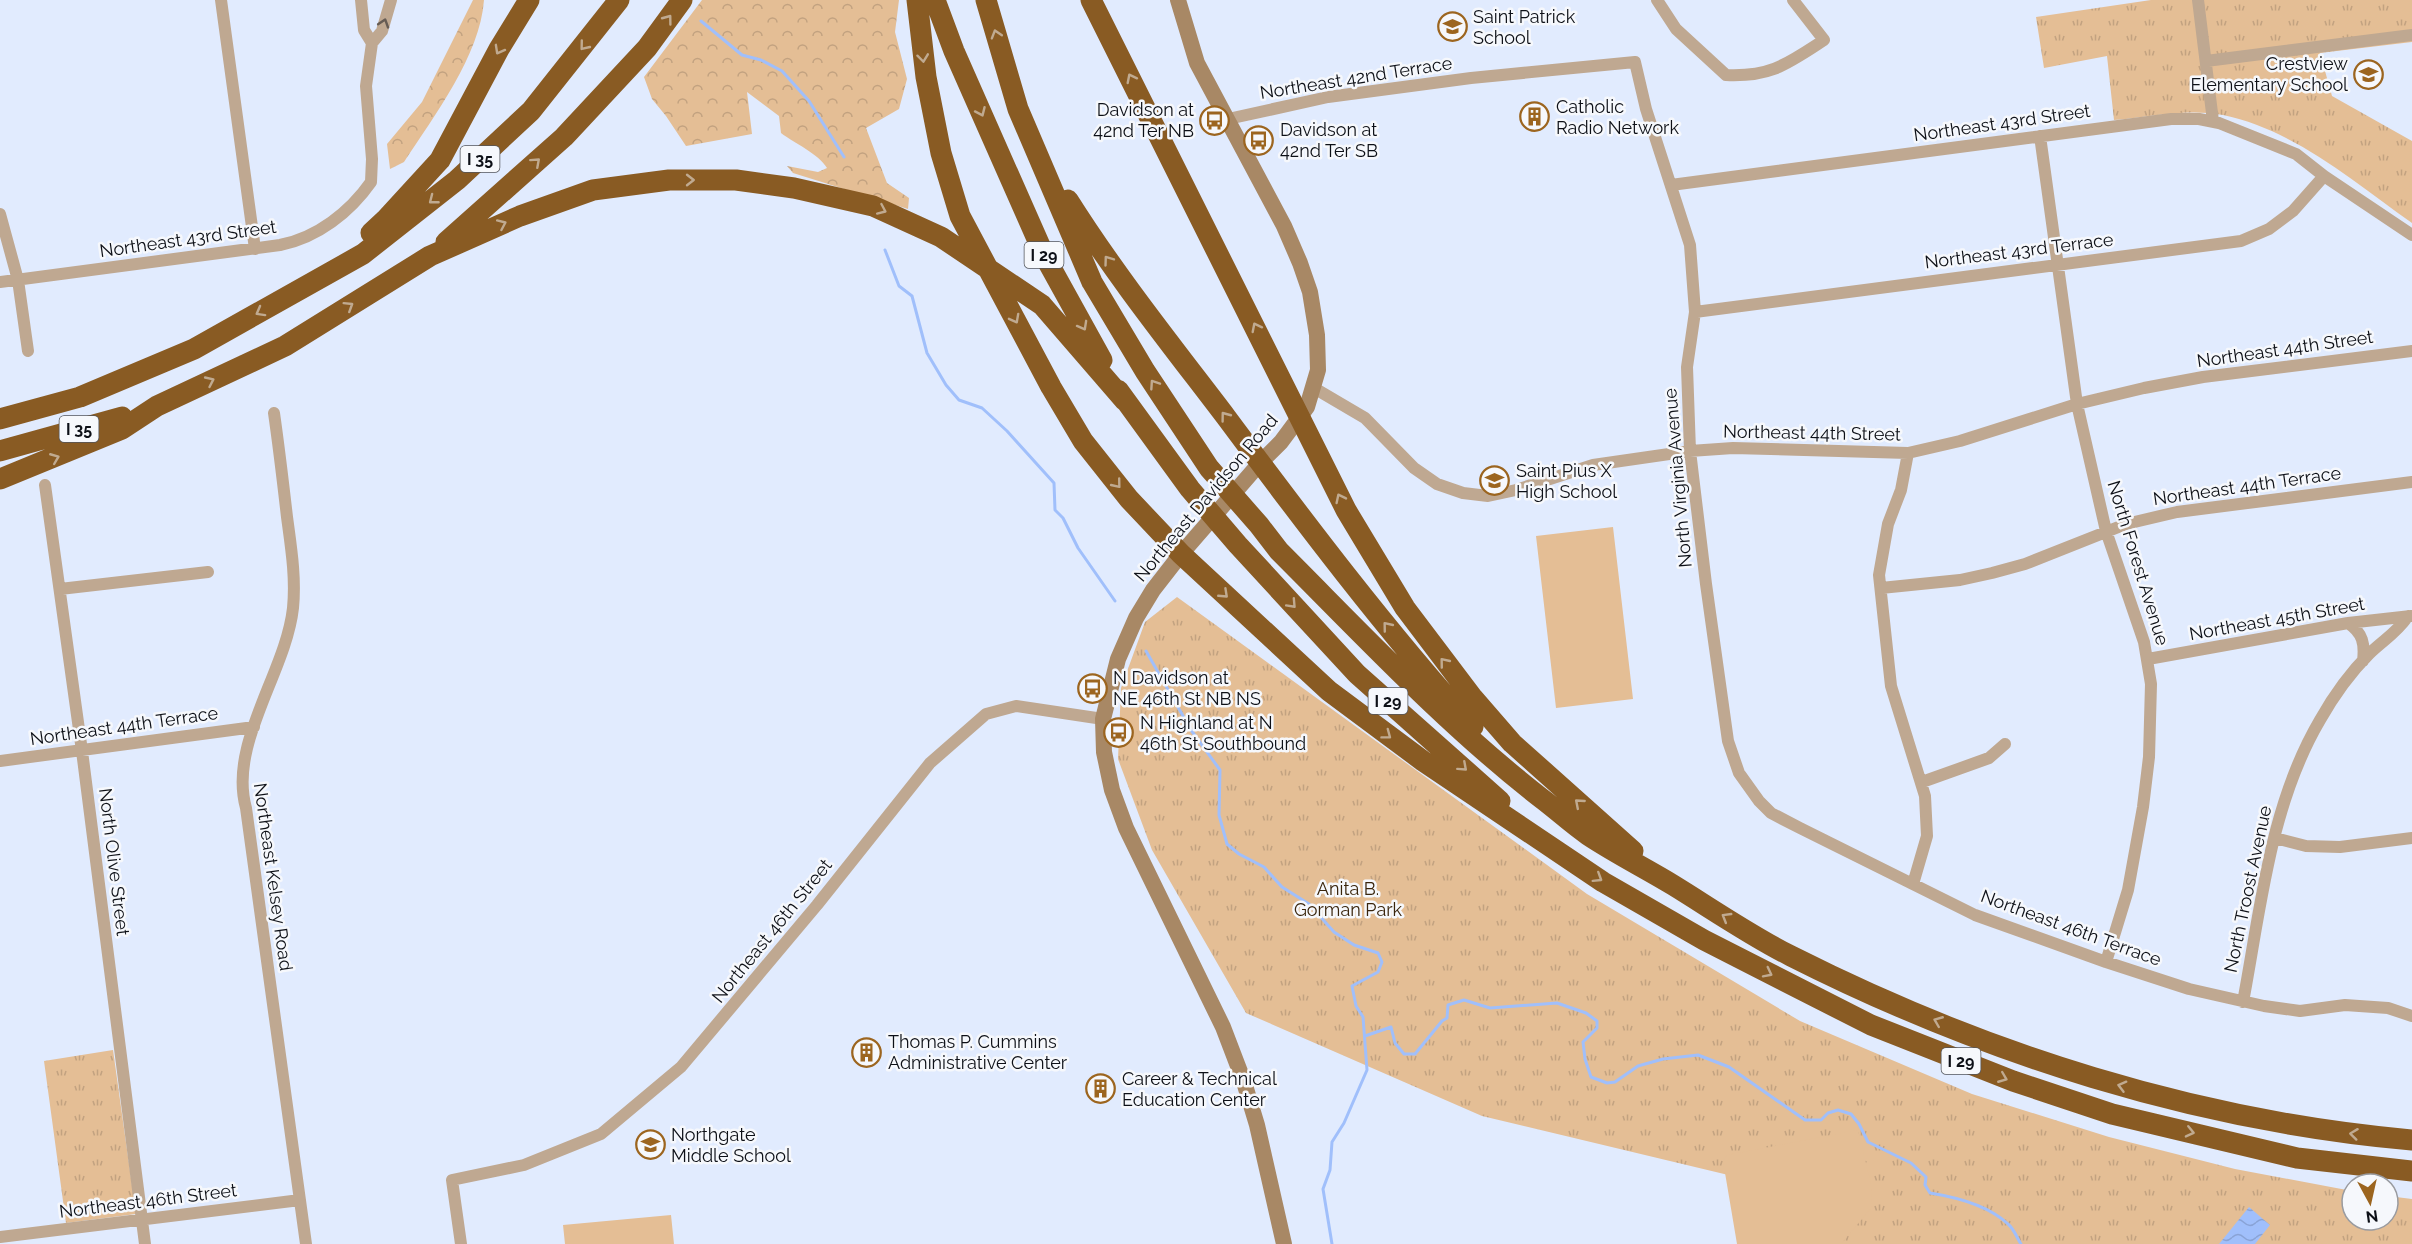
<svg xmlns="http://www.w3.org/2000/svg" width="2412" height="1244" viewBox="0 0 2412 1244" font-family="Raleway,sans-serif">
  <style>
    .grass { fill: url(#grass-tufts) }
    .forest { fill: url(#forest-crowns) }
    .pitch { fill: #e4be95 }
    .water { fill: url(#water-waves) }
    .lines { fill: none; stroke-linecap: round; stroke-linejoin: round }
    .stream { stroke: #a0bffb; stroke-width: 3 }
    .street { stroke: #bfa891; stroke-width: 12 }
    .secondary { stroke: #a88865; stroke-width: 16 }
    .highway { stroke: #895b23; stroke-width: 21 }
    .oneway { stroke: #c0aa90 }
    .oneway2 { stroke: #665c54 }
    .labels { text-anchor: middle; stroke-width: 5; stroke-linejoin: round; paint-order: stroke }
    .shield { fill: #f6f8fc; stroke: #53565c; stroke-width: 1.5 }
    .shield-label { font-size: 16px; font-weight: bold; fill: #0d1017 }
    .poi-label { font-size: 18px; fill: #0d1017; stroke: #f6f8fc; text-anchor: start }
    .street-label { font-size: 18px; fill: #0d1017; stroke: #f6f8fc }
    .park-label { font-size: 18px; fill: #3a250c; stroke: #f6f8fc }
  </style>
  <defs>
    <pattern id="grass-tufts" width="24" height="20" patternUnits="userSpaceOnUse" patternTransform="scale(1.5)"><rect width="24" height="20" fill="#e4be95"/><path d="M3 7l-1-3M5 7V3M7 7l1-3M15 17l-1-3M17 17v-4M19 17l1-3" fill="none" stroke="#c2a280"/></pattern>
    <pattern id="forest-crowns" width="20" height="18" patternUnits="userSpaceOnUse" patternTransform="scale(1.5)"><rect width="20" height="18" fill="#e4be95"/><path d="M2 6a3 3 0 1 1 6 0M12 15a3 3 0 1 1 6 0" fill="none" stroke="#c2a280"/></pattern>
    <pattern id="water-waves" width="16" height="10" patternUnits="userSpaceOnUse" patternTransform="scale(1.5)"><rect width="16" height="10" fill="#a0bffb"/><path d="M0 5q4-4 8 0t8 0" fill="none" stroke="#89a3d6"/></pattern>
  </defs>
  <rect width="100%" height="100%" fill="#e1ebfe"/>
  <!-- grass -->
  <path class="grass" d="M2151,0H2412V42L2320,53L2332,96L2412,141V223C2354,182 2295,130 2223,115C2188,108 2149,117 2114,120L2107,56L2044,68L2036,17Z
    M1177,597L1587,894L1800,1021L1972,1094L2109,1137L2235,1169L2352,1191V1220H2388V1196L2412,1199V1244H1836L1745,1179L1482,1116L1246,1013L1152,850L1118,759L1121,688L1145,622Z
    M113,1050L136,1214L66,1223L44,1061Z"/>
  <!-- forest -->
  <path class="forest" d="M473,0H484C480,56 434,116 404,162L390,169L387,144L422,102Z
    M702,0H899L895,32L907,79L899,109L866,128L887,183L909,198L908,209L793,173L787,166L818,172L827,168C819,154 794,143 781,133L779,116L747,92L752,134L686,146L666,116L652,99L644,77Z"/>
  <!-- pitch -->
  <path class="pitch" d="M1613,527L1633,699L1556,708L1536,536Z
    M1858,1130L1872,1188L1871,1208L1841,1244H1737L1723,1161L1727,1155Z
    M671,1215L674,1244H565L563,1225Z"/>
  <!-- water -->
  <path class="water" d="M2249,1207L2270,1225L2255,1244H2219Z"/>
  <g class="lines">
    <!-- stream -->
    <path class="stream" d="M701,21L742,55L761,60L782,71L809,101L844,157
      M885,250L899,286L912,296L927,353L946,385L959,400L982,408L1007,431L1054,483L1055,510L1063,518L1078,548L1115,601
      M1146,651L1191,730L1220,770L1219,815L1227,844L1239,854L1264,867L1282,887L1309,904L1334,932L1354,945L1378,953L1382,962L1378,972L1352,986L1356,1006L1363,1017L1367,1070L1344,1123L1332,1142L1330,1170L1323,1189L1332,1244
      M1365,1036L1391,1027L1395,1043L1404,1054H1415L1442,1021L1447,1018L1448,1005L1464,1000L1490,1008L1557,1003L1586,1013L1597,1021V1028L1583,1042L1585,1059L1591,1077L1607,1083L1615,1082L1638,1066L1663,1059L1698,1055L1729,1067L1805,1120H1821L1828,1113L1838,1110L1851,1114L1859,1124L1868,1142L1911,1163L1926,1177L1925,1185L1930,1193C1955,1197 1989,1206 2008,1224C2014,1229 2017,1238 2021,1244"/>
    <!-- street -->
    <path class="street" d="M221,0L255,249
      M361,0L364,30L372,43
      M1657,0L1676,29L1726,75C1771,77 1787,64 1824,40L1793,0
      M2198,0L2213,121
      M2206,61L2412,35
      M1228,119L1328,97L1471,78L1635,62L1646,109L1690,245L1695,312L1687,367L1690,451L1706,584L1728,741L1739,773L1759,801L1771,813L1800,828L1975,915L2106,962L2189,989L2264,1006L2300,1011L2345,1005L2388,1008L2412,1016
      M2040,136L2077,404L2106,531L2144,642L2151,684L2149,757L2143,807L2128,890L2106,962
      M1671,185L2171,119H2199L2219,123L2296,154L2324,176L2412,235
      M0,214L18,280L28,351
      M0,282L280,245C317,238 350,212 371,182L372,159L366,86L372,43L382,31L391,0
      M1695,312L2241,241L2269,229L2293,211L2324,176
      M1314,388L1365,418L1414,468L1437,484L1463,493L1488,496L1516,490L1593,465L1690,451L1733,448L1908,453L1960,441L2077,404L2144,388L2203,377L2412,351
      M274,413C279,448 283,482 287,517C291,547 296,577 293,608C286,672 228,744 246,808L306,1244
      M1908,453L1901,490L1888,524L1879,575L1891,686L1925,796L1927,836L1913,884
      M45,485L82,751L145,1244
      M1881,588L1960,580L1992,573L2025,564L2126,524L2177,512L2412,482
      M60,589L208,572
      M2348,623C2363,633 2365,644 2363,661
      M2148,659L2348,623L2411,616
      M0,761L254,727
      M1922,782L1989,758L2005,744
      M2275,838L2306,846L2340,847L2412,838
      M2243,1002C2261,907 2270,805 2320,720C2333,697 2350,673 2369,654C2383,640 2397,633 2408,616
      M0,1237L300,1200
      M461,1244L452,1180L524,1165L601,1134L681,1067L817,905L930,763L986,714L1016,706L1103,719"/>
    <!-- secondary -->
    <path class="secondary" d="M1178,0L1197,63L1284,226L1300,263L1310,292L1317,335L1318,370L1307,407L1281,442L1260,463L1181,554L1153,590L1136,618L1118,659L1103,719L1104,752L1112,790L1126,828L1223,1027L1244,1082L1257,1125L1284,1244"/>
    <!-- highway -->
    <path class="highway" d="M917,0L926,77L941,153L960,216L1051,387L1083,441L1129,499L1181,554L1329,691L1423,761L1603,882L1704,940L1871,1025L2013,1081L2112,1114L2297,1158L2412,1171
      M935,0L954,51L1045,257L1102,360
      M986,0L1018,109L1092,282L1145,371L1209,468L1259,525L1279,551C1364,636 1446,724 1541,798C1557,810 1572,824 1588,835C1615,853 1645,868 1673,885C1712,909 1751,936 1791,956C1985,1054 2196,1121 2412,1140
      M1091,0L1346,510L1405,608L1473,698L1512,743L1633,851
      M1068,200C1116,276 1172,346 1226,417C1305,523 1385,629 1473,727
      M371,233L385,220L440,160L499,49L529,0
      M446,242L564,137L647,48L682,0
      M1118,390L1190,489L1238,545L1357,674L1500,801
      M0,419L80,397L194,349L363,254L457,180L531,111L619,0
      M0,451L122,417
      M0,479L122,429L157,406L285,346L430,256L520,216L593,190L669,180H736L794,188L873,206L941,237L1042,305L1125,401"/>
  </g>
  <!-- one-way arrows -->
  <defs><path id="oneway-chevron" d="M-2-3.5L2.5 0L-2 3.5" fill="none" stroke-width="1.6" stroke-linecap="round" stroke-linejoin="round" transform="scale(1.5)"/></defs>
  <g class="oneway">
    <use href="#oneway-chevron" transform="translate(668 19) rotate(-53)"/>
    <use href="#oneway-chevron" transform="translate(996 34) rotate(-107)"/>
    <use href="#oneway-chevron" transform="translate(584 46) rotate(129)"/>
    <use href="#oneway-chevron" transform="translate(499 50) rotate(119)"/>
    <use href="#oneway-chevron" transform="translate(923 58) rotate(83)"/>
    <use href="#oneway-chevron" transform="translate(1131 78) rotate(-117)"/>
    <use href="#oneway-chevron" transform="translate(981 112) rotate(66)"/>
    <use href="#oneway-chevron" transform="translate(536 162) rotate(-42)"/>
    <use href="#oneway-chevron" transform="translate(690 180)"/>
    <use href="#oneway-chevron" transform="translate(433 200) rotate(142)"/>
    <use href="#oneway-chevron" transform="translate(882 210) rotate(24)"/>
    <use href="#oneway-chevron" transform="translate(502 224) rotate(-24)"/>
    <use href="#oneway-chevron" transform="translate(1108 260) rotate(-126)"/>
    <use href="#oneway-chevron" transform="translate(349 306) rotate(-32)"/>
    <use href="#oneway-chevron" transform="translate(260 312) rotate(151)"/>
    <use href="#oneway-chevron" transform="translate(1015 319) rotate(62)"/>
    <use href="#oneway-chevron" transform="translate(1083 326) rotate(61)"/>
    <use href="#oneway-chevron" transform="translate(1256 327) rotate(-117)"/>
    <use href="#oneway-chevron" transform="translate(210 381) rotate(-25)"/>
    <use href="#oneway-chevron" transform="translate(1154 384) rotate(-124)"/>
    <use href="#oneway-chevron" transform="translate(1225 416) rotate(-127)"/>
    <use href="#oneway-chevron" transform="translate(55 458) rotate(-22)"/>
    <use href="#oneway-chevron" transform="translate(1117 484) rotate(51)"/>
    <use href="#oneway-chevron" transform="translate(1340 498) rotate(-116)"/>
    <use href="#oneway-chevron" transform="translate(1224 594) rotate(43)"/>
    <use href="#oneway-chevron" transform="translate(1292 604) rotate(47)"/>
    <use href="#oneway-chevron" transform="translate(1387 626) rotate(-129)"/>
    <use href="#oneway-chevron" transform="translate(1444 662) rotate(-129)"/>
    <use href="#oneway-chevron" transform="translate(1387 735) rotate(37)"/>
    <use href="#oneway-chevron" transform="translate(1463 767) rotate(42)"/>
    <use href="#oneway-chevron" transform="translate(1579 803) rotate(-139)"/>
    <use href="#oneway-chevron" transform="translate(1598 878) rotate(32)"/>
    <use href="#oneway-chevron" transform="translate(1726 917) rotate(-149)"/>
    <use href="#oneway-chevron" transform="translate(1768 973) rotate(27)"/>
    <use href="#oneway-chevron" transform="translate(1938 1021) rotate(-158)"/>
    <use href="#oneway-chevron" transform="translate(2003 1078) rotate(22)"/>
    <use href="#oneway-chevron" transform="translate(2122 1086) rotate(-165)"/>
    <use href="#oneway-chevron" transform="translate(2190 1132) rotate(13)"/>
    <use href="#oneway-chevron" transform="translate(2354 1134) rotate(-173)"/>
  </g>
  <use class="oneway2" href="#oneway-chevron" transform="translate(384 23) rotate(-72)"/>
  <!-- icons -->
  <defs>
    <symbol id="school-ring" viewBox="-11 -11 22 22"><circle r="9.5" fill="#f6f8fc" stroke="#9c651f" stroke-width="1.5"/><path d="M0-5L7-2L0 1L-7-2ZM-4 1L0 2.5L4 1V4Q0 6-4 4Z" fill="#9c651f"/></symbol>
    <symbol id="building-ring" viewBox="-11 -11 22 22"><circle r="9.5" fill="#f6f8fc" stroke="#9c651f" stroke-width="1.5"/><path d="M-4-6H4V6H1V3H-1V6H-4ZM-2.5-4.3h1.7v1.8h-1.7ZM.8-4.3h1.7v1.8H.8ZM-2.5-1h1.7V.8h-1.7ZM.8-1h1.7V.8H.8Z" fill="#9c651f"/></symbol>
    <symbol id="bus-ring" viewBox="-11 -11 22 22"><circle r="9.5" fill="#f6f8fc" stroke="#9c651f" stroke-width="1.5"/><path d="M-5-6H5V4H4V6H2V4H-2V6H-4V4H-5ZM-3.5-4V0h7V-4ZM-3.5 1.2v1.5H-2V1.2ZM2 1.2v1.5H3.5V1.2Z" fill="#9c651f"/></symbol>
  </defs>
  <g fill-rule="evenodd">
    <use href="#school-ring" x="1436" y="10" width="33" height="33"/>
    <use href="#school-ring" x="2352" y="58" width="33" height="33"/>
    <use href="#building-ring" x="1518" y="100" width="33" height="33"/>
    <use href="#bus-ring" x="1198" y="104" width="33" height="33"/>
    <use href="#bus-ring" x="1242" y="124" width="33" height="33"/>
    <use href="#school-ring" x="1478" y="464" width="33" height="33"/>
    <use href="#bus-ring" x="1076" y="672" width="33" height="33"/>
    <use href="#bus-ring" x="1102" y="716" width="33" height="33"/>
    <use href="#building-ring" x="850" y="1036" width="33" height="33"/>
    <use href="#building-ring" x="1084" y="1072" width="33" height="33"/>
    <use href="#school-ring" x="634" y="1128" width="33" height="33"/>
  </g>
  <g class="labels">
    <!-- shield labels -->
    <g class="shield">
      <rect x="460.5" y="146" width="39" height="26" rx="4.5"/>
      <rect x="1024.5" y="242" width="39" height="26" rx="4.5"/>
      <rect x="59.5" y="416" width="39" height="26" rx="4.5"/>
      <rect x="1368.5" y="688" width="39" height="26" rx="4.5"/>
      <rect x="1941.5" y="1048" width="39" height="26" rx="4.5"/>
    </g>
    <g class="shield-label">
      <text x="480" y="165">I 35</text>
      <text x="1044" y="261">I 29</text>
      <text x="79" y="435">I 35</text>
      <text x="1388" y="707">I 29</text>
      <text x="1961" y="1067">I 29</text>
    </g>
    <!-- poi labels -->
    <g class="poi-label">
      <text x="1473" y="23">Saint Patrick<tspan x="1473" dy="21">School</tspan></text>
      <text x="2348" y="70" text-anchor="end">Crestview<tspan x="2348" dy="21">Elementary School</tspan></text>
      <text x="1556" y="113">Catholic<tspan x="1556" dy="21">Radio Network</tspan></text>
      <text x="1194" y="116" text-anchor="end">Davidson at<tspan x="1194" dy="21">42nd Ter NB</tspan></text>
      <text x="1280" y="136">Davidson at<tspan x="1280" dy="21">42nd Ter SB</tspan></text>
      <text x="1516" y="477">Saint Pius X<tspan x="1516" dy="21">High School</tspan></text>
      <text x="1113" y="684">N Davidson at<tspan x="1113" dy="21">NE 46th St NB NS</tspan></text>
      <text x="1140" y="729">N Highland at N<tspan x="1140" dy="21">46th St Southbound</tspan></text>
      <text x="888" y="1048">Thomas P. Cummins<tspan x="888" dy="21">Administrative Center</tspan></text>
      <text x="1122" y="1085">Career &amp; Technical<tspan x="1122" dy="21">Education Center</tspan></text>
      <text x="671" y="1141">Northgate<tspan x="671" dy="21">Middle School</tspan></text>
    </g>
    <!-- street labels -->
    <g class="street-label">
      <text transform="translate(1356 78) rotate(-9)" y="6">Northeast 42nd Terrace</text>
      <text transform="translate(2002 123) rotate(-8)" y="6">Northeast 43rd Street</text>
      <text transform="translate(188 239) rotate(-8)" y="6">Northeast 43rd Street</text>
      <text transform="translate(2019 251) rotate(-7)" y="6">Northeast 43rd Terrace</text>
      <text transform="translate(2285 349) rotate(-8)" y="6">Northeast 44th Street</text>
      <text transform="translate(1812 433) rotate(1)" y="6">Northeast 44th Street</text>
      <text transform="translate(1678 478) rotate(-95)" y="6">North Virginia Avenue</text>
      <text transform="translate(2247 486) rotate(-8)" y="6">Northeast 44th Terrace</text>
      <text transform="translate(1206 498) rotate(-50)" y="6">Northeast Davidson Road</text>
      <text transform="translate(2138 563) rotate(73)" y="6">North Forest Avenue</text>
      <text transform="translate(2277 619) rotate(-10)" y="6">Northeast 45th Street</text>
      <text transform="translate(124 726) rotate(-8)" y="6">Northeast 44th Terrace</text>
      <text transform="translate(114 862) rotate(83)" y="6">North Olive Street</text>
      <text transform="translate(273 877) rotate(82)" y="6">Northeast Kelsey Road</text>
      <text transform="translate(2248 889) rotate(-78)" y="6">North Troost Avenue</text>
      <text transform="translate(2071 928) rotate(20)" y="6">Northeast 46th Terrace</text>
      <text transform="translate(772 931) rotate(-51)" y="6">Northeast 46th Street</text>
      <text transform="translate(148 1201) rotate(-7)" y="6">Northeast 46th Street</text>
    </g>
    <!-- park labels -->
    <g class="park-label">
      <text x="1348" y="895">Anita B.<tspan x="1348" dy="21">Gorman Park</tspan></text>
    </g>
  </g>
  <!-- north arrow -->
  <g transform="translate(2370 1202) rotate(172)"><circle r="28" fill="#f6f8fc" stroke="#999ba0" stroke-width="1.5"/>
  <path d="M0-4.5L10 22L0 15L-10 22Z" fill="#9c651f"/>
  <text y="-9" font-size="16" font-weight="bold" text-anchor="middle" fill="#0d1017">N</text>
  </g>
</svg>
